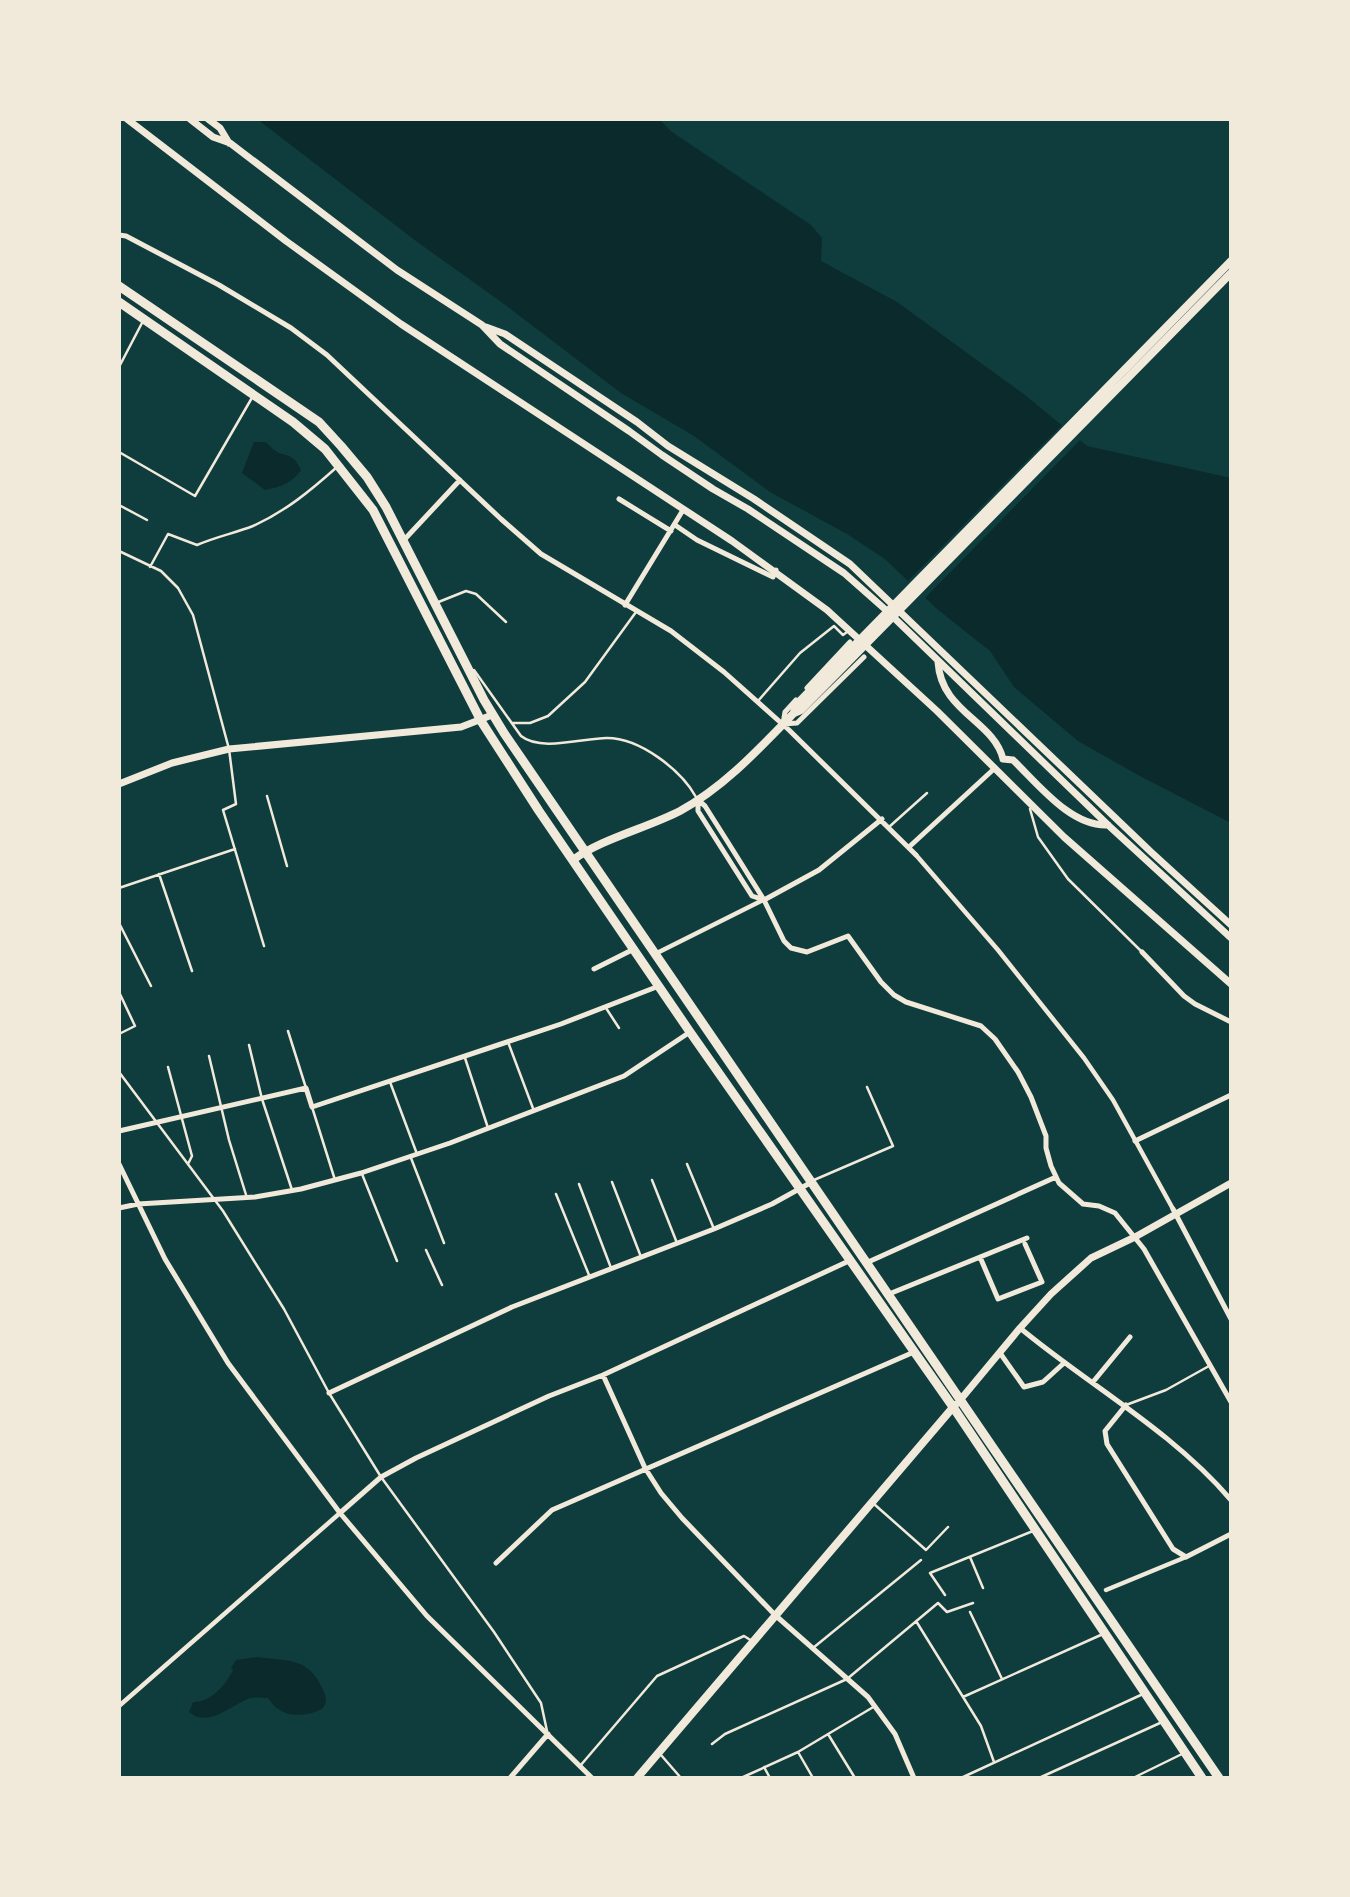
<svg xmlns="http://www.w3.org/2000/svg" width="1350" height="1897" viewBox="0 0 1350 1897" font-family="'Exo 2',sans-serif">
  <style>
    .water { fill: #0a2a2b }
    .pier { fill: #0f3d3e }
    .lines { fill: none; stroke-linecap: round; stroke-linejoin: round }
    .service { stroke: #f1e9da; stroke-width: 2.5 }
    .pedestrian { stroke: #f1e9da; stroke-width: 4.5 }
    .minor { stroke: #f1e9da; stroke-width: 5 }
    .tertiary { stroke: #f1e9da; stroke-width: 7 }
    .secondary { stroke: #f1e9da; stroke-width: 8 }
    .primary { stroke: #f1e9da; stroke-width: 9 }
  </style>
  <rect width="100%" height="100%" fill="#0f3d3e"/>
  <!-- water -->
  <path class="water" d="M257,119H659L672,132L811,225L822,238L821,261L897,302L1025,395L1087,446L1231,478V823L1138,775L1078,741L1014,687L990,651L937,609L885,559L847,534L770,492L694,436L621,393L500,301L416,241Z
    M254,442H265C270,445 274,451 279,453C292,457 295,457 301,470C292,483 281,487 265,490L242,473Z
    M257,1657C286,1661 309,1657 322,1688C326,1696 328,1700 323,1708C313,1715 291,1718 280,1710C275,1708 271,1702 268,1698C263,1698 256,1697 251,1698C233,1703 209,1729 189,1712L193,1702C210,1703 226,1685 233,1670L231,1668L236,1660Z"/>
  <!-- pier -->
  <path class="pier" d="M1064,423L1082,438L923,600L906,583Z"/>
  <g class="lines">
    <!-- service -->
    <path class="service" d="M119,367L142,323
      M119,452L195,496L253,396
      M119,505L147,520
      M119,551L161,571L178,588L193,615L229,749L236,804L223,810L264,946
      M150,567L168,534L197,545C215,537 235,533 253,526C286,511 310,491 337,467
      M436,603L466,591L476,594L506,622
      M474,670L521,736C541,752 583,738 607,738C640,738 681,770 696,797
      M758,701L800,653L834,626L843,635L847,632
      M512,723H530L548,716L585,682L636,612
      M267,796L287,866
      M1030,809L1038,837L1068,879L1142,952
      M889,827L927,793
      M159,874L192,971
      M119,888L235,849
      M119,923L151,986
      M119,992L135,1026L119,1034
      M606,1008L619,1028
      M288,1031L306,1088
      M508,1042L534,1111
      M249,1045L262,1099L292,1190
      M209,1056L229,1140L247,1198
      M465,1058L488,1128
      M168,1067L192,1156L188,1164
      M119,1072L223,1211L284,1309L329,1393L381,1477L494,1632L541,1703L547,1731
      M390,1082L417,1154
      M312,1107L335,1180
      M411,1158L444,1243
      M687,1164L714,1229
      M362,1174L397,1261
      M652,1180L677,1243
      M814,1180L893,1146L867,1087
      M612,1182L641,1257
      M579,1184L611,1268
      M556,1194L589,1275
      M426,1250L442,1285
      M1126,1405L1166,1390L1209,1366
      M874,1504L926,1550L948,1527
      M970,1557L983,1588
      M945,1595L930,1573L1033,1531
      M970,1612L1002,1679
      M916,1621L981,1726L994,1762
      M813,1648L921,1560
      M963,1697L1103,1634
      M828,1734L855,1778
      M712,1744L725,1734L847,1679L938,1603L947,1612L973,1603
      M798,1752L813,1778
      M661,1755L681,1778
      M580,1766L657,1676L744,1636L752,1641
      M764,1767L770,1778
      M741,1778L798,1752L875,1706
      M961,1778L1143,1694
      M1039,1778L1160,1723
      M1133,1778L1182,1754"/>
    <!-- pedestrian -->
    <path class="pedestrian" d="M916,855L998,950L1084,1058L1113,1100L1173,1209
      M655,954L763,900
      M1106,1590L1186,1557
      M119,1706L340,1513"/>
    <!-- minor -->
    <path class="minor" d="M119,235L126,236L219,285L291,328L327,355L501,519L541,554L671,631L724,672L789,730L916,855
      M619,499L671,531
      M675,525L697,540L773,577L776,570
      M404,540L460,480
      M625,605L683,510
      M807,688L850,642
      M783,724L797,723L864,657
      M783,724L785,712L796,700
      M698,800L705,806L729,844L764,900L784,941L791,948L807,952L848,936L881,982L894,995L906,1002L981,1026L995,1039L1018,1072L1031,1097L1046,1136V1148L1051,1166L1059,1183L1083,1204L1099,1206L1115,1213L1144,1249L1231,1402
      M698,800V811L752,896L764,900
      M909,847L995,768
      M764,900L819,870L882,819
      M1142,952L1184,996L1195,1004L1231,1022
      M594,969L634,949
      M119,1131L306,1088L312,1107L561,1024L659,986
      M1135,1141L1231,1095
      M119,1164L165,1259L228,1363L340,1513L427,1616L592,1778
      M119,1208L138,1204L255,1197L301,1189L361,1173L450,1143L624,1076L690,1032
      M1173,1209L1231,1319
      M980,1257L998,1299L1042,1282L1025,1244
      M866,1263L1056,1177
      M889,1294L1027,1238
      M1020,1328C1090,1386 1171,1430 1231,1500
      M1000,1353L1024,1387L1043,1382L1064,1363
      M603,1375L645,1468L661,1493L682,1518L775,1615L868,1697L895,1734L914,1778
      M1093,1382L1130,1337
      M329,1393L512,1307L714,1229L772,1204L810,1183
      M1126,1405L1105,1431L1107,1444L1173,1549L1186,1557L1231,1534
      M340,1513L381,1477L416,1458L549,1396L603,1375L851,1260
      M496,1563L552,1510L914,1352
      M510,1778L548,1734"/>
    <!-- tertiary -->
    <path class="tertiary" d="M127,119L286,241L401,324L732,541L827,610L937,711L1064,837L1231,984
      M190,119L213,137L230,143L397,270L482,325L500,344L629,431L662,455L713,489L748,509L844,573L887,611L1108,825L1231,938
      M208,119L220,128L229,143
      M486,327L505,334L637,422L668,446L754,499L850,564L1151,852L1231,925
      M938,662C941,712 994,721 1003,759
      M1003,759L1013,760C1038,784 1071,827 1108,825
      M119,784L172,763L229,749L461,727L492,715
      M961,1399L1020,1328L1051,1294L1091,1258L1135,1237L1231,1183"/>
    <!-- secondary -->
    <path class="secondary" d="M794,713L795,706L1231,261
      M573,860C601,839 647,828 680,811C724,787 759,749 794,713L801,710L1231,273
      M637,1778L955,1405"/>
    <!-- primary -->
    <path class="primary" d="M119,286L319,422L341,446L367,477L386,507L484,700L504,733L1219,1778
      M119,302L293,422L325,449L373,510L481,721L539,811L690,1032L953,1407L1202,1778"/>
  </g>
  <!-- border -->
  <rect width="1350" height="1897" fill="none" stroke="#f1e9da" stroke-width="242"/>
</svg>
